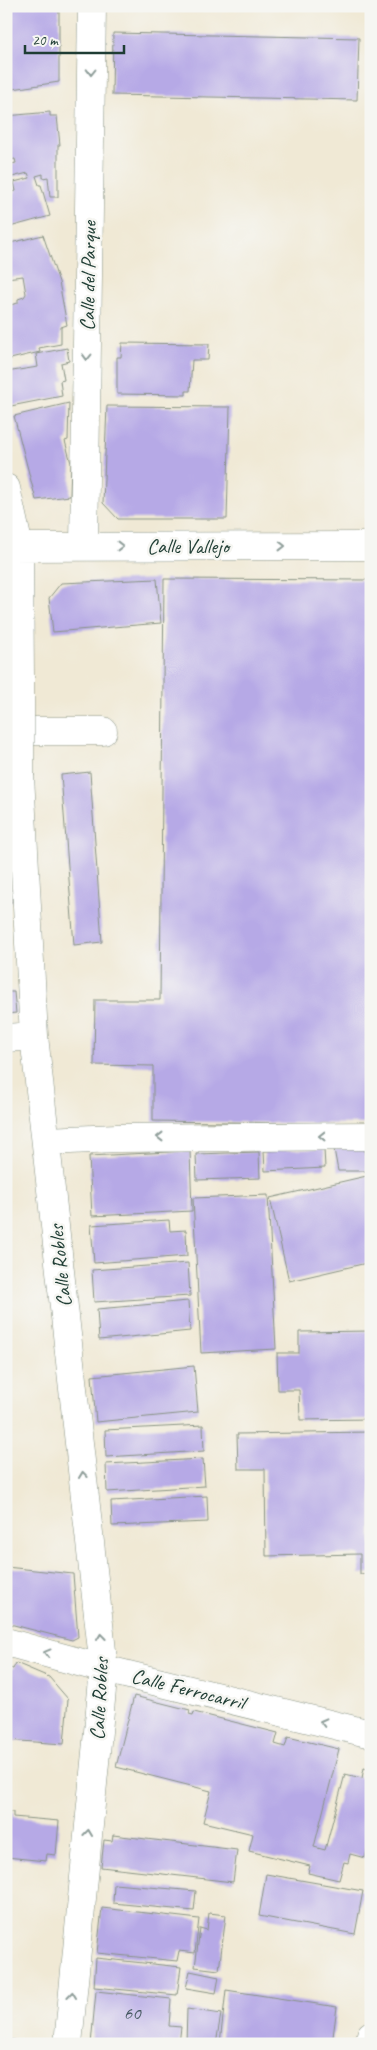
<svg xmlns="http://www.w3.org/2000/svg" width="377" height="2050" viewBox="0 0 377 2050" font-family="Caveat,sans-serif">
  <style>
    .building { fill: #b6a9e6 }
    .lines { fill: none; stroke-linecap: round; stroke-linejoin: round }
    .minor-casing { stroke: #889384; stroke-width: 29 }
    .minor { stroke: #fff; stroke-width: 28 }
    .minor-bridge-casing { stroke: #889384; stroke-width: 29; stroke-linecap: butt }
    .minor-bridge { stroke: #fff; stroke-width: 28 }
    .oneway { stroke: #8f9e9a }
    .labels { text-anchor: middle; stroke-width: 5; stroke-linejoin: round; paint-order: stroke }
    .number-label { font-size: 19px; fill: #455860 }
    .street-label { font-size: 21px; fill: #1f3d34; stroke: #f6f6f2 }
  </style>
  <rect width="100%" height="100%" fill="#f6f6f2"/>
  <filter id="ink" filterUnits="userSpaceOnUse"><feTurbulence type="fractalNoise" baseFrequency=".02" numOctaves="2"/><feDisplacementMap in="SourceGraphic" scale="10" xChannelSelector="R" yChannelSelector="G"/><feConvolveMatrix kernelMatrix="1 2 1 2 8 2 1 2 1" color-interpolation-filters="sRGB"/></filter>
  <filter id="wash" filterUnits="userSpaceOnUse"><feTurbulence type="fractalNoise" baseFrequency=".0096" numOctaves="4" result="noise"/><feDisplacementMap in="SourceGraphic" scale="20" xChannelSelector="R" yChannelSelector="G"/><feGaussianBlur stdDeviation="1.12" result="paint"/><feColorMatrix in="noise" values="0 0 0 0 0 0 0 0 0 0 0 0 0 0 0 0 0 1.4 0 .05"/><feComposite in="paint" operator="in"/></filter>
  <g filter="url(#wash)">
    <rect width="100%" height="100%" fill="#f0e9d5"/>
    <g id="blocks">
      <!-- building -->
      <path class="building" d="M6,6H59V82L6,90Z
        M113,33L359,38L357,100L112,95Z
        M50,112V116H57L60,145H58V197H50L48,177L43,178V174L36,176L39,185H41L50,216L6,228V194L16,191L14,182L30,178L28,173L8,178L10,187L6,188V165L16,163L15,159L9,160L6,116Z
        M43,235L59,282L67,325L61,327V344L39,348L40,352L6,360V306L18,303V299L24,297L26,294L23,276L6,278V244Z
        M122,343L209,344L208,360H192L190,391H186V395L117,394V357H121Z
        M67,348L69,361L61,363L64,380L60,381L62,396L11,406L6,387V372L38,367L36,354Z
        M69,403L68,440L65,441L71,463L70,496L36,500L14,416Z
        M107,406L230,407L227,519H118L103,503Z
        M157,579L161,623L53,632L49,598L61,583Z
        M164,579L371,580V1124L153,1121V1066L94,1065L95,1000H160Z
        M90,772L102,942L74,945L61,775Z
        M6,840L12,902H6Z
        M6,992H14L16,1013L6,1014Z
        M364,1147L369,1171H338L334,1149Z
        M324,1149L325,1168L265,1171L264,1151Z
        M190,1151L192,1211L92,1216L89,1156Z
        M259,1152L260,1178L197,1180L196,1154Z
        M371,1175V1262L289,1281L270,1198Z
        M268,1195L276,1349L201,1353L193,1198Z
        M169,1220L170,1231L186,1230L187,1256L94,1263L91,1225Z
        M188,1263L190,1296L94,1302L92,1270Z
        M188,1301L190,1331L99,1340L97,1309Z
        M371,1331V1419L300,1420L299,1390H278L277,1353H299V1332Z
        M194,1366L198,1412L96,1422L92,1376Z
        M203,1425L204,1451L106,1457L105,1430Z
        M371,1432V1573L360,1574V1554L266,1556L265,1469H238L237,1434Z
        M203,1459L205,1486L107,1492L106,1464Z
        M207,1496L208,1522L112,1526L111,1501Z
        M6,1567L73,1574L78,1637L72,1640L6,1623Z
        M16,1663L49,1677L68,1699L64,1744L6,1740V1667L13,1669Z
        M134,1696L190,1710L189,1714L193,1715L194,1712L278,1733L275,1744L285,1747L288,1737L339,1749L314,1847L325,1850L345,1774L362,1778L364,1768L371,1770V1835L365,1858L350,1854L348,1863L344,1862L339,1880L308,1873L310,1866L249,1851L253,1834L203,1822L211,1791L116,1767Z
        M6,1812H13V1817L59,1821L56,1855L47,1854L46,1861L6,1857Z
        M113,1835L237,1850L233,1882L101,1867L104,1840L112,1841Z
        M266,1874L363,1891L355,1934L259,1916Z
        M114,1884L196,1891L194,1911L113,1903Z
        M102,1908L199,1919L195,1953L179,1951L177,1961L97,1953Z
        M209,1913L226,1915L219,1970L195,1967L200,1928L207,1930Z
        M96,1958L181,1967L177,1995L94,1987Z
        M190,1971L219,1977L216,1993L186,1988Z
        M226,1990L337,2007L332,2044L220,2043Z
        M96,1991L171,1999L169,2026L181,2027L179,2044H91Z
        M187,2009L221,2014L216,2044H186Z
        M6,2039L34,2043V2044H6Z"/>
    </g>
  </g>
  <g filter="url(#ink)">
    <use href="#blocks" fill-opacity="0" stroke="#889384" stroke-width="1"/>
    <g class="lines">
      <defs>
        <path id="minor" d="M6,488L19,547L20,679L6,680
          M84,546L92,6
          M6,547L371,546
          M6,731H103
          M20,776L34,1036L104,1669L68,2044
          M6,1038L34,1036
          M46,1141L117,1138L371,1136
          M6,1642L104,1669L371,1734
          M369,2044L371,2035"/>
      </defs>
      <!-- minor casing -->
      <use href="#minor" class="minor-casing"/>
      <!-- minor -->
      <use href="#minor" class="minor"/>
      <defs>
        <path id="minor-bridge" d="M20,679V776"/>
      </defs>
      <!-- minor-bridge casing -->
      <use href="#minor-bridge" class="minor-bridge-casing"/>
      <!-- minor-bridge -->
      <use href="#minor-bridge" class="minor-bridge"/>
    </g>
    <!-- one-way arrows -->
    <defs><path id="oneway-chevron" d="M-2-3.5L2.5 0L-2 3.5" fill="none" stroke-width="1.6" stroke-linecap="round" stroke-linejoin="round" transform="scale(1.25)"/></defs>
    <g class="oneway">
      <use href="#oneway-chevron" transform="translate(91 72) rotate(91)"/>
      <use href="#oneway-chevron" transform="translate(87 357) rotate(91)"/>
      <use href="#oneway-chevron" transform="translate(120 546)"/>
      <use href="#oneway-chevron" transform="translate(282 546)"/>
      <use href="#oneway-chevron" transform="translate(322 1136) rotate(180)"/>
      <use href="#oneway-chevron" transform="translate(160 1137) rotate(180)"/>
      <use href="#oneway-chevron" transform="translate(83 1475) rotate(-96)"/>
      <use href="#oneway-chevron" transform="translate(101 1637) rotate(-96)"/>
      <use href="#oneway-chevron" transform="translate(47 1653) rotate(-165)"/>
      <use href="#oneway-chevron" transform="translate(323 1722) rotate(-166)"/>
      <use href="#oneway-chevron" transform="translate(88 1833) rotate(-84)"/>
      <use href="#oneway-chevron" transform="translate(72 1995) rotate(-84)"/>
    </g>
  </g>
  <g class="labels">
    <!-- number labels -->
    <g class="number-label">
      <text x="132" y="2019">60</text>
    </g>
    <!-- street labels -->
    <g class="street-label">
      <text transform="translate(88 276) rotate(-89)" y="7">Calle del Parque</text>
      <text x="188" y="553">Calle Vallejo</text>
      <text transform="translate(60 1266) rotate(-96)" y="7">Calle Robles</text>
      <text transform="translate(188 1689) rotate(14)" y="7">Calle Ferrocarril</text>
      <text transform="translate(99 1699) rotate(-87)" y="7">Calle Robles</text>
    </g>
  </g>
  <!-- margin -->
  <rect width="377" height="2050" fill="none" stroke="#f6f6f2" stroke-width="25"/>
  <!-- scale -->
  <path d="M25 45v8h99v-8" fill="none" stroke="#1f3d34" stroke-width="2.5"/>
  <text x="32" y="45" font-size="15" fill="#1f3d34" stroke="#f6f6f2" stroke-width="4" paint-order="stroke">20 m</text>
</svg>
